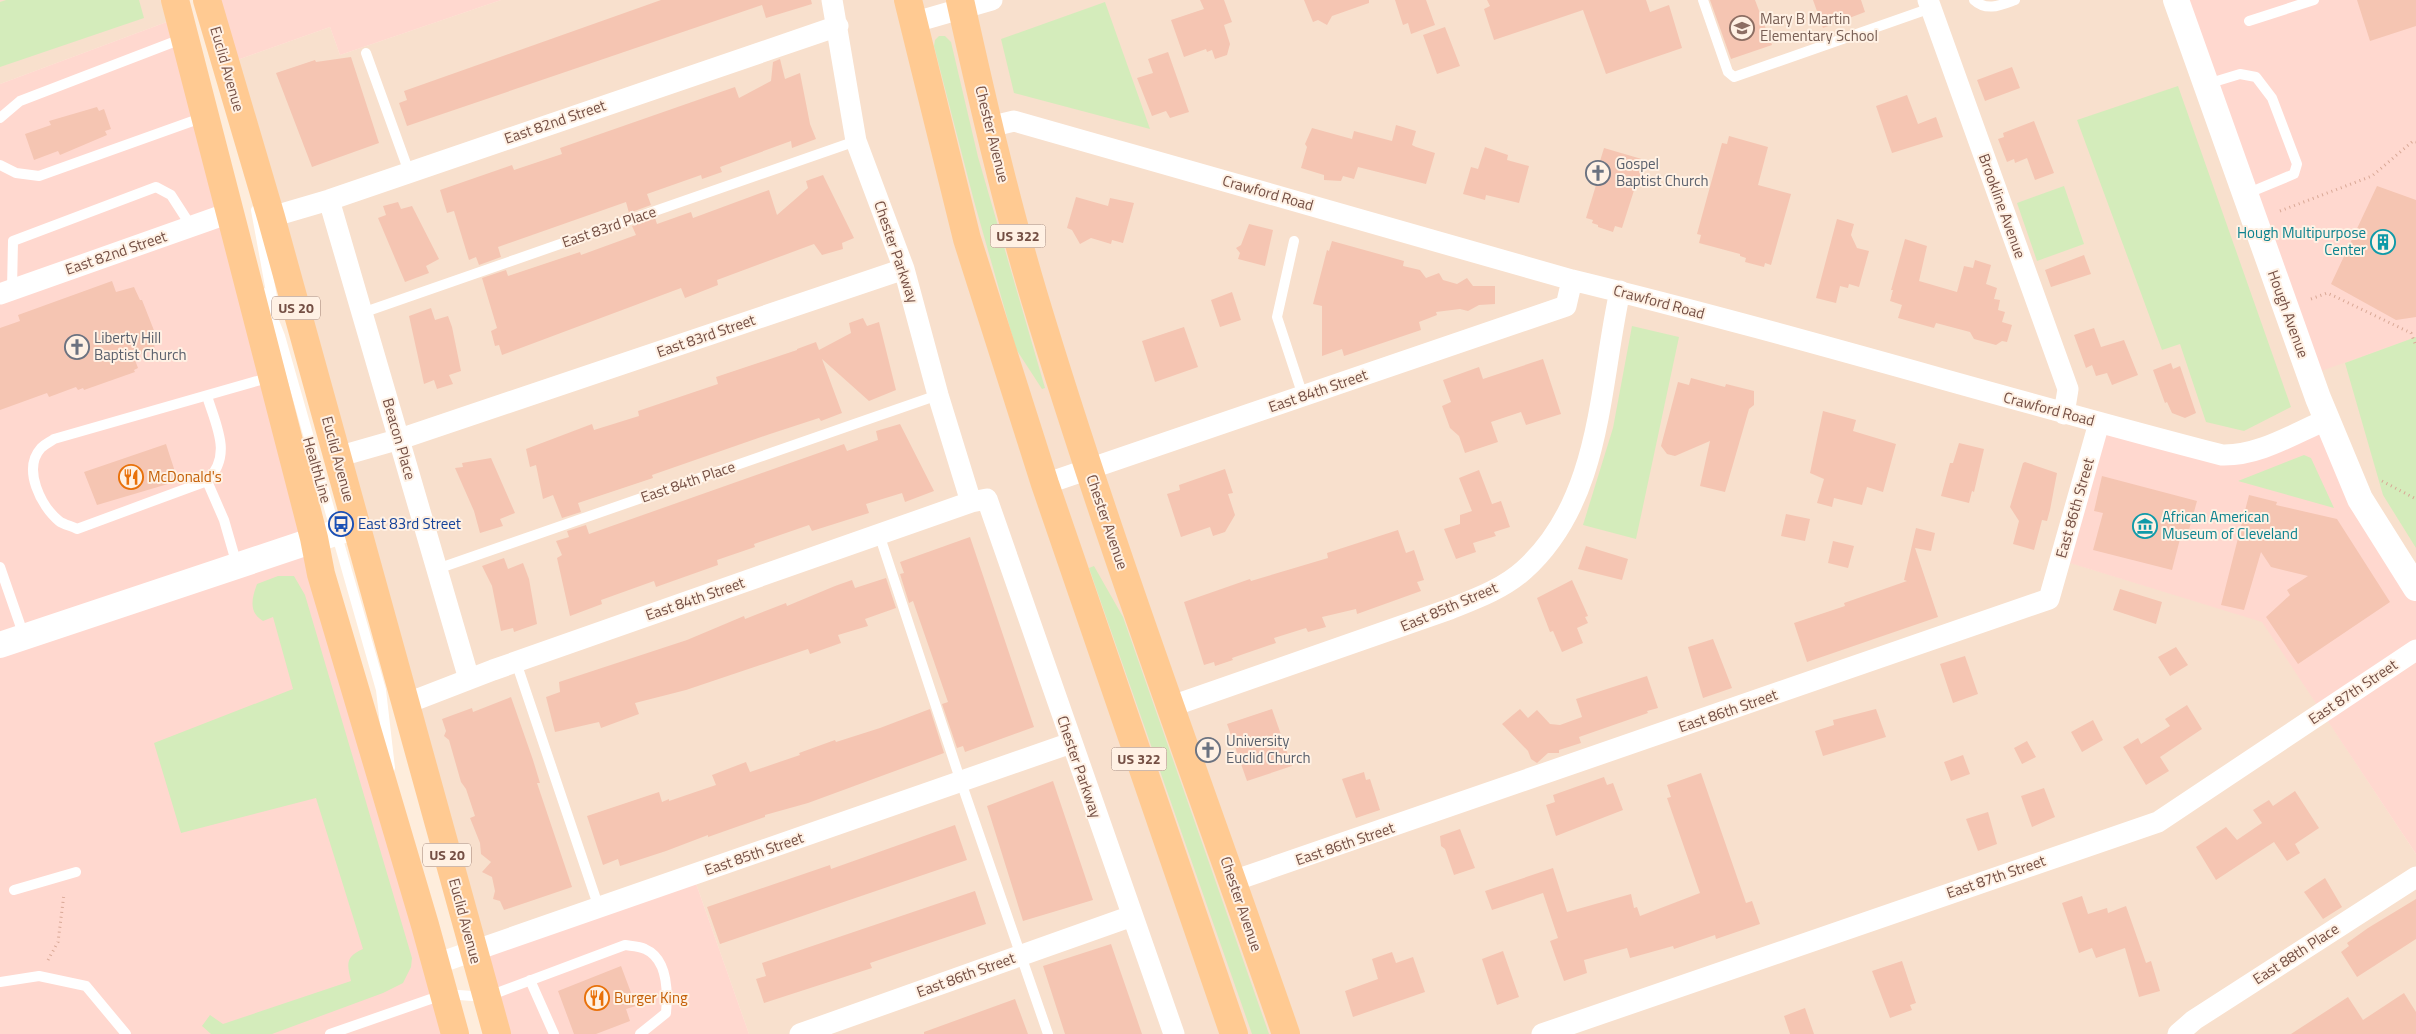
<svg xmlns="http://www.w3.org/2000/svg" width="2416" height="1034" viewBox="0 0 2416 1034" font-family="'Titillium Web',sans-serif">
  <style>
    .residential { fill: #f8e0cd }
    .commercial { fill: #ffd8cf }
    .green { fill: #d4ecbb }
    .building { fill: #f5c5b2 }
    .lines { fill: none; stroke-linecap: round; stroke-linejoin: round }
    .path { stroke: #d9a896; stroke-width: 3; stroke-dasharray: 1 4; stroke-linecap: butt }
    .service { stroke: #fff; stroke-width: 10 }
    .minor { stroke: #fff; stroke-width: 21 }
    .tertiary { stroke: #fff; stroke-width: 26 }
    .primary { stroke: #ffca92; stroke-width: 28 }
    .labels { text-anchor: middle; stroke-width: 4; stroke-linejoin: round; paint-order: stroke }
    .shield { fill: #fff1e4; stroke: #9e8074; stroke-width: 1 }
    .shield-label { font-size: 14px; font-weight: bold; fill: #744f44 }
    .education-label { font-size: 15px; fill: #785e54; stroke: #fff1e4; text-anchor: start }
    .street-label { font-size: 15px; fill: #744f44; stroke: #fff1e4 }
    .worship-label { font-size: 15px; fill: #5b616d; stroke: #fff1e4; text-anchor: start }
    .culture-label { font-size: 15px; fill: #0d838f; stroke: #fff1e4; text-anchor: end }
    .food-label { font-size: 15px; fill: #c56008; stroke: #fff1e4; text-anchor: start }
    .transit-label { font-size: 15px; fill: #164399; stroke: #fff1e4; text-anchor: start }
  </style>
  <rect width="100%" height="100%" fill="#feeddc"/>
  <!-- residential -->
  <path class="residential" d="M0,0H175L180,17L0,84Z
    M501,0H2416V588L2061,560L2262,621L2416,854V1034H749L693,875L474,952L226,64L330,27L340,55Z"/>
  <!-- commercial -->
  <path class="commercial" d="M207,0H501L340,55L330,27L226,64Z
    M2176,0H2416V337L2310,375Z
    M180,17L456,1034H0V84Z
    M2326,420L2416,588V854L2262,622L2060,560L2099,423L2222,455Z
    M693,875L749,1034H497L474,952Z"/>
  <!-- green -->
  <path class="green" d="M6,0H139L144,18L0,67V2Z
    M1105,2L1150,129L1014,93L1001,39Z
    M939,36H945L951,42L978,157L1045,388L1042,389L1016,349L974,201L934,46L935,40Z
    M2178,86L2291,407L2244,431L2206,422L2180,344L2162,350L2077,120Z
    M2064,186L2084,244L2037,261L2017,203Z
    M1632,326L1679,337L1636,539L1583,525L1613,428Z
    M2416,337V548L2383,495L2345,363Z
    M2304,455L2311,458L2334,508L2238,481Z
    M1094,566L1123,617L1269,1034H1252L1089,568Z
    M278,576H294L305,595L412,958L411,967L403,983L383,993L272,1034H211L202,1026L210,1015L223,1024L351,981C347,964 345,957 363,949L316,798L181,833L154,743L293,689L273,617L263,621C248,612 252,598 257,584Z"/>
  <!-- building -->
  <path class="building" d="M661,0H811L812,4L766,18L762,5L407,126L399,103L407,100L404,91Z
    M1200,0H1224L1232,22L1224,25L1230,44L1227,55L1215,59L1212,50L1207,52L1206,49L1184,57L1171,20L1204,9Z
    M1304,0H1369V3L1332,16L1327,25L1318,20L1313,22Z
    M1395,0H1426L1435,25L1411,34L1408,23L1403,25Z
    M1487,0H1646L1650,12L1669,5L1682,48L1606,74L1583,10L1494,40L1484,9L1490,6Z
    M1710,0H1755L1772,45L1731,59Z
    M1813,0H1861L1865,12L1823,28Z
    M2357,0H2416V26L2370,41Z
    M1445,27L1460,66L1437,74L1423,35Z
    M1168,52L1189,112L1170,118L1166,111L1152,116L1137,78L1153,73L1148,59Z
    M351,57L379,143L312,167L276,73L315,60L316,62Z
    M780,59L785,79L800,73L810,124L816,139L792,148L791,141L720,167L722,172L702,179L701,175L647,194L651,205L629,213L626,202L498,247L501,257L479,265L476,257L469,260L454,211L447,213L440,190L512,165L514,170L562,154L560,148L735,87L739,98L771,81L773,62Z
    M2012,67L2020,88L1985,101L1977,80Z
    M1907,95L1918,124L1936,117L1943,137L1892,153L1876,106Z
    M97,107L99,111L104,109L111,129L105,131L107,135L60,155L58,151L34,160L25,134L51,125L49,121Z
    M2034,121L2054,173L2035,180L2027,158L2015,163L2014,159L2007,162L1998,139L2004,137L2003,133Z
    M1396,125L1416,131L1412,145L1416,147L1435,153L1426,184L1358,167L1354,179L1343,176L1341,181L1324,180V175L1301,168L1307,147L1305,144L1312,128L1352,139L1354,131L1392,141Z
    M1729,136L1768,147L1758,185L1791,194L1771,265L1765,263L1764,267L1745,262L1746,258L1740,256V254L1699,243L1701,235L1697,234L1722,143L1727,144Z
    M1485,147L1508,155L1507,160L1529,166L1519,203L1486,195L1485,200L1463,194L1471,167L1478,169Z
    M1604,148L1645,160L1639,182L1637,181L1622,228L1615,226L1613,232L1598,227V225L1592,223L1593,220L1586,218L1600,172L1597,171Z
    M823,175L854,238L842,243L843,249L822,255L814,244L717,280L718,285L685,298L681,288L502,355L499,345L495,346L491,331L497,328L482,278L506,270L508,276L580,252L581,255L636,235L632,226L655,218L657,224L691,212L693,218L769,190L777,215L808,188L806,181Z
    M2377,186L2416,200V317L2396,320L2331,284Z
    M1076,197L1108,206L1110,198L1134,203L1123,243L1112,240L1111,244L1091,238L1080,244L1072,230L1067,228Z
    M398,202L401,209L412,206L439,259L426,266L429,273L405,282L378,218L386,215L383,206Z
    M1837,219L1854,224L1851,235L1857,248L1869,251L1859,287L1849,284L1848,288L1840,286L1836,303L1816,298Z
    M1249,224L1273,230L1265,266L1238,259L1240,253L1236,248L1241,245Z
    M1905,239L1927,246L1919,281L1957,292L1964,266L1973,268L1975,260L1991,265L1986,284L1997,288L1994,299L2000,300L1998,310L2005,312L2002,322L2012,325L2007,342L2002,341L1996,345L1974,339L1970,332L1936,323L1934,328L1898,318L1902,305L1890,301L1893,290H1891Z
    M1332,241L1404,261L1403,266L1420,270L1426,278L1439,273L1443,280L1457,284L1467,278L1473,286H1495V304L1479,305L1468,311L1460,309L1436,312L1437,315L1419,322L1421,330L1344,356L1342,349L1322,356V306L1313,304L1327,250L1329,251Z
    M2084,255L2091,274L2051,287L2045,270Z
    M112,281L116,292L134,287L140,300H142L155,333L152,334L155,349L137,356L138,359L135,360L138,368L134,370L135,372L84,390L83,388L78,390L76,387L49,397L47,393L0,410V328L20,321L18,315Z
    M1232,292L1241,320L1220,327L1211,300Z
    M431,308L435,320L448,316L452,327L461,371L449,375L453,384L437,389L434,380L424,384L409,316Z
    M863,318L867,326L879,322L896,390L869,401L822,359L842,413L821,421L819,418L770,434L652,475L653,478L578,503L581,512L562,518L553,495L543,499L536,465L530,467L526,449L592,424L594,430L639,416L638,411L718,384L716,377L797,350V349L816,342L819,350L851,333L849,323Z
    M1184,327L1198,367L1155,382L1142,341Z
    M2094,328L2101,347L2124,340L2138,375L2112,385L2107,373L2096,376L2092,365L2086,368L2074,335Z
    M1543,359L1561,414L1526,425L1521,412L1491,422L1498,442L1465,453L1459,436L1450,428L1442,406L1451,402L1443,380L1479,367L1483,379Z
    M2171,363L2173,369L2180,366L2196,413L2185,418L2172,413L2167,402L2165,403L2153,370Z
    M1691,378L1725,387L1726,384L1754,391V405L1749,409L1725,492L1700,486L1710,441L1675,456L1667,454L1661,446L1678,382L1689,385Z
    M1823,411L1856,420L1853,431L1896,444L1883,492L1867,487L1862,505L1834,498L1832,507L1817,503L1824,479L1810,473Z
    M900,424L934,491L905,502L902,493L866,504L869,513L812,531L809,525L754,544L755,547L717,560L718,565L656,587L654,581L601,600L602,604L570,616L557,558L562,555L556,541L569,537L567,531L586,525L589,534L844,444L847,451L878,440L876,431Z
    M1959,443L1984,449L1974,492L1972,491L1969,503L1941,496L1950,463H1953Z
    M166,444L178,481L97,505L84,472Z
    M491,458L515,513L500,519L503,526L480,533L474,511L455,468L463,467L462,463Z
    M2025,462L2057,473L2050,510L2047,521L2042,520L2034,550L2013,544L2019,521L2010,507L2023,463Z
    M1225,469L1233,493L1228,494L1235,515L1225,532L1213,536L1210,527L1181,537L1167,494L1180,490L1179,485Z
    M1479,470L1492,504L1501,501L1510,527L1494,532L1496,536L1473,543L1476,552L1456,559L1444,529L1460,524V515L1472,511L1459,478Z
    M2102,476L2197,501L2186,541L2180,539L2172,570L2093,550L2103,513L2094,511Z
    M2249,495L2277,502L2276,505L2337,519L2390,602L2298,664L2266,617L2290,595L2287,590L2308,576L2271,567L2261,552L2244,610L2221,605Z
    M1786,514L1810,519L1805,541L1781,536Z
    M1916,528L1935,533L1931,551L1915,548L1938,617L1807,662L1794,623L1845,606L1844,603L1907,581L1904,580Z
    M1398,530L1406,553L1414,550L1424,580L1417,582L1421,591L1357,614L1356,609L1322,617L1326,627L1308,632L1306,628L1274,638L1276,643L1232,658L1233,660L1215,666L1214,662L1204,665L1184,602L1250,579L1251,581L1328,558L1327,553Z
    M970,537L1034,727L965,752L963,746L957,748L942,704L948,702L913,601L909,603L900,574L904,573L900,562Z
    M1833,541L1854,546L1848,568L1828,563Z
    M1586,546L1628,559L1622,580L1578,569Z
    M504,558L508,569L523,563L529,579L537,624L514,632L513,628L501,631L492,586L482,566Z
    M886,578L896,608L865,619L868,626L838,635L841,643L810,654L808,649L686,690L635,703L639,714L601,728L599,722L555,732L546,697L560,692L559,682L687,640L744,616L745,619L786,603L787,606L835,586L852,580L855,588Z
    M1572,580L1588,616L1585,617L1588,623L1577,628L1583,643L1562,652L1553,631L1550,632L1537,598Z
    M2120,589L2162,602L2156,624L2113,610Z
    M1713,639L1732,688L1703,698L1688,647Z
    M2176,647L2188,665L2170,676L2158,657Z
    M1965,656L1978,694L1953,703L1940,664Z
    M1647,676L1658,708L1647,711L1648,713L1579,737L1581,743L1559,750V753H1548L1537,763L1531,759L1528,751L1502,724L1520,709L1528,718L1537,710L1550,724L1560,725L1582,717L1576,699Z
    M511,697L533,760L540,783H537L572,887L504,910L500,901L493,899L495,891L492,877L482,872L491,862L481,854L480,843L470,818L475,816L466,789L461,782L449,740L444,736L446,731L442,719L472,708L473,712Z
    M2187,705L2202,729L2160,757L2169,771L2146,785L2123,747L2138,738L2141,744L2170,726L2165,719Z
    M930,709L944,753L808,803L765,815V817L708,837V835L666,851L620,866L618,859L603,865L587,816L659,792L662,802L669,799V801L716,785L712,775L746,762L750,772L800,755L799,753L835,740L836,742L880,728Z
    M1272,709L1292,766L1247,781L1227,724Z
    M1876,709L1886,737L1823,756L1815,731L1834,725L1833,720Z
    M2093,720L2103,740L2082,752L2071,732Z
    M2027,741L2036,757L2022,764L2014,748Z
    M1963,755L1970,774L1951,781L1944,762Z
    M1364,772L1366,780L1370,779L1380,810L1356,818L1342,779Z
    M1701,773L1746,903L1752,901L1760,924L1716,939L1715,935L1674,949L1673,946L1630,958L1627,948L1584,960L1587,973L1564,981L1550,941L1558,938L1543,893L1492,910L1485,891L1553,868L1567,912L1631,894L1634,908L1637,907L1640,916L1700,893L1667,798L1671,797L1667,785Z
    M1604,777L1607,785L1613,783L1623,810L1556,836L1546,805L1555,802L1553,795Z
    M1053,781L1093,900L1023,921L987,806Z
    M2044,788L2055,817L2032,827L2021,796Z
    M2295,791L2319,828L2295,844L2300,853L2287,861L2274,842L2216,880L2196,847L2226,827L2237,840L2262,823L2253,810L2269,800L2273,806Z
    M1988,812L1997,844L1978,851L1966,819Z
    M955,825L967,860L720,944L707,907L830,865L831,869Z
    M1460,829L1475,868L1454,875L1445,849L1441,846L1440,836Z
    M2325,878L2342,907L2323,919L2304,892Z
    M975,891L986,924L870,963L872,968L764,1003L756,979L766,976L762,963Z
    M2082,896L2088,914L2107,908L2108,913L2126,906L2146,963L2151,961L2160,991L2139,997L2125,948L2096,958L2092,948L2079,953L2062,903Z
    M2416,899V939L2357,977L2341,952L2349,946L2347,943L2368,928Z
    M1111,944L1142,1034H1065L1043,966Z
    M1503,951L1519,997L1497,1005L1482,959Z
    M1392,952L1396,963L1413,957L1425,992L1353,1017L1345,991L1378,979L1372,959Z
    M1902,961L1916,1003L1910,1005L1912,1010L1890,1018L1872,971Z
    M621,966L636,1006L626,1009L630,1021L596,1034H574L558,991Z
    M2404,993L2416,1012V1034H2291L2348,997L2363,1020Z
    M1015,999L1028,1034H924V1032Z
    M1805,1008L1814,1034H1790L1784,1016Z"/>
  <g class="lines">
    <!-- path -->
    <path class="path" d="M2280,211L2372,176L2413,141L2416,142
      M2311,299L2327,293L2336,297L2411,333L2416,346
      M2382,481L2416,499
      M48,960L58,942L64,894"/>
    <!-- service -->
    <path class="service" d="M1703,0L1728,72L1734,77L1931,8
      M1974,0C1987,12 2001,5 2015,0
      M2249,21L2314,0
      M366,53L409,172
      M2207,84L2240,74L2256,77L2272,98L2297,164L2294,174L2246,194
      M0,118L20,101L184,38
      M0,165L16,173L39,176L204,117
      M256,210L274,308
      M1294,241L1277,317L1303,396
      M12,289L13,241L156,187L171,195L191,226
      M263,293L280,336L381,690L390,768
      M362,313L856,141
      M207,396C216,426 233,455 207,481L77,529C72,526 64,525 59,521C41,506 22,469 41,448C45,444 50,442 54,439L271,377
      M207,481L224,520L237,565
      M879,534L961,782L1048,1034
      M0,567L24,636
      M437,569L938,395
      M516,662L599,908
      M14,890L76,872
      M530,980L554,1034
      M0,982L39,976L86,986L126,1034
      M330,1034L445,994L486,997L625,945C631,946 639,946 645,949C668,959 668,991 666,1013L640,1034"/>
    <!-- minor -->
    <path class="minor" d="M832,0L856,141L904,269L938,395L971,502
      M1928,0L2068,389L2064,414
      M912,23L992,0
      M989,127L1014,121L1572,280C1790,333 2005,399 2222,455C2259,456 2293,434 2326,420
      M329,200L469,679
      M271,217L329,200L838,26
      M0,294L232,212
      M337,457L400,439L904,269
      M1045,484L1566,306L1572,280
      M405,704L493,670L971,502L987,499L1174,1034
      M1172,706L1450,609C1475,599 1503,589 1524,570C1602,500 1599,386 1620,291
      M1233,881L2049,599L2099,423
      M436,964L1071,743
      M800,1034L1132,916
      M1542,1034L2158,822L2416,650
      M2178,1034L2194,1020L2416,877"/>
    <!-- tertiary -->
    <path class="tertiary" d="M2176,0L2318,398L2360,499L2416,588
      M0,645L356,526"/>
    <!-- primary -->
    <path class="primary" d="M175,0L314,538L321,574L425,925L455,1034
      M207,0L271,217L497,1034
      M908,0L967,239L1045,484L1234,1034
      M960,0C982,99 1005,199 1034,296C1109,545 1201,789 1286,1034"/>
  </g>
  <!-- icons -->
  <defs>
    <symbol id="school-ring" viewBox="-11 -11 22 22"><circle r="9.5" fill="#fff1e4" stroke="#8d6e63" stroke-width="1.5"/><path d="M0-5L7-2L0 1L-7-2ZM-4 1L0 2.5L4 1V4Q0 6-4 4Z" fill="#8d6e63"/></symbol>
    <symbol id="church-ring" viewBox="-11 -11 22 22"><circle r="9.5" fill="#fff1e4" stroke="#6b7280" stroke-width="1.5"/><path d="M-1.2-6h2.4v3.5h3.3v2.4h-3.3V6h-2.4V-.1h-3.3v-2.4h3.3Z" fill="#6b7280"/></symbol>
    <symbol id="building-ring" viewBox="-11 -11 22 22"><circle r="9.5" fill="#fff1e4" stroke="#0f9aa8" stroke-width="1.5"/><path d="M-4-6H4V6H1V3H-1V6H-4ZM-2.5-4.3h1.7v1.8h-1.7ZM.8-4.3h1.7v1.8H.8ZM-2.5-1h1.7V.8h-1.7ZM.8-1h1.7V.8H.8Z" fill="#0f9aa8"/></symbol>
    <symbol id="restaurant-ring" viewBox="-11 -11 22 22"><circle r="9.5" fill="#fff1e4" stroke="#e8710a" stroke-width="1.5"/><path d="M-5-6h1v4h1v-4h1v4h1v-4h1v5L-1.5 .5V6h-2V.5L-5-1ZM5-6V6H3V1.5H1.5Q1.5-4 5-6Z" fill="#e8710a"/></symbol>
    <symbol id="bus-ring" viewBox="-11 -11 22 22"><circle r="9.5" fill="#fff1e4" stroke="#1a4fb4" stroke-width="1.5"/><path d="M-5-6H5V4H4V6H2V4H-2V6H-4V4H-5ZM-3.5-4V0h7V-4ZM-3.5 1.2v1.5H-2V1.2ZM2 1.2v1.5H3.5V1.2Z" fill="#1a4fb4"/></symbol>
    <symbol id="museum-ring" viewBox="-11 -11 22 22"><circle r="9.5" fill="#fff1e4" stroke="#0f9aa8" stroke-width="1.5"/><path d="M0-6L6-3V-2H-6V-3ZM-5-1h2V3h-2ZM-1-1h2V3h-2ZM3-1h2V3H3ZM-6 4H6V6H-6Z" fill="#0f9aa8"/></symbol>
  </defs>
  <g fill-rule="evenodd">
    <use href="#school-ring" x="1728" y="14" width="28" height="28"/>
    <use href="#church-ring" x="1584" y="159" width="28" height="28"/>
    <use href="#building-ring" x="2369" y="228" width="28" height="28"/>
    <use href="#church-ring" x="63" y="333" width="28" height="28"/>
    <use href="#restaurant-ring" x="117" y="463" width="28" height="28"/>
    <use href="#bus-ring" x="327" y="510" width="28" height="28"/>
    <use href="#museum-ring" x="2131" y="512" width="28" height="28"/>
    <use href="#church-ring" x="1194" y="736" width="28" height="28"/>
    <use href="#restaurant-ring" x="583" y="984" width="28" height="28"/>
  </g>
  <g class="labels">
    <!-- shield labels -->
    <g class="shield">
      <rect x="990.5" y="224.5" width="55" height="23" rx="4"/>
      <rect x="272" y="296.5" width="48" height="23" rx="4"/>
      <rect x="1111.5" y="747.5" width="55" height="23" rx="4"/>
      <rect x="423" y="843.5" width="48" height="23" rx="4"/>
    </g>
    <g class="shield-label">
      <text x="1018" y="241">US 322</text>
      <text x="296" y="313">US 20</text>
      <text x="1139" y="764">US 322</text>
      <text x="447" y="860">US 20</text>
    </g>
    <!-- education labels -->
    <g class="education-label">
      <text x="1760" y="24">Mary B Martin<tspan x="1760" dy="17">Elementary School</tspan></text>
    </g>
    <!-- street labels -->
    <g class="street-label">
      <text transform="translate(227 69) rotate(74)" y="5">Euclid Avenue</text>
      <text transform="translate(555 122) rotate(-19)" y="5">East 82nd Street</text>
      <text transform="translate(992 134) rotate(76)" y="5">Chester Avenue</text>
      <text transform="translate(1268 193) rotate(16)" y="5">Crawford Road</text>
      <text transform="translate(2002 206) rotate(70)" y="5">Brookline Avenue</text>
      <text transform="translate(609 227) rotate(-19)" y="5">East 83rd Place</text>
      <text transform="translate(896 252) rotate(71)" y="5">Chester Parkway</text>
      <text transform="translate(116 253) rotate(-19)" y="5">East 82nd Street</text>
      <text transform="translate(1659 302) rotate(15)" y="5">Crawford Road</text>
      <text transform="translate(2288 314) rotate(70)" y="5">Hough Avenue</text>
      <text transform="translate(706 336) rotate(-19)" y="5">East 83rd Street</text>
      <text transform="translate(1318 391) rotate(-19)" y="5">East 84th Street</text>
      <text transform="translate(2049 409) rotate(15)" y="5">Crawford Road</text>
      <text transform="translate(399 439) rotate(74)" y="5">Beacon Place</text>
      <text transform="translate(338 459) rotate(75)" y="5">Euclid Avenue</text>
      <text transform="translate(317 470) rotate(74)" y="5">HealthLine</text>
      <text transform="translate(688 482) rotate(-19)" y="5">East 84th Place</text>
      <text transform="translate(2075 508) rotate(-74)" y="5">East 86th Street</text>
      <text transform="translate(1107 522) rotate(71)" y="5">Chester Avenue</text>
      <text transform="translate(695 599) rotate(-19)" y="5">East 84th Street</text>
      <text transform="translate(1449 607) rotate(-23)" y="5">East 85th Street</text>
      <text transform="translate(2353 692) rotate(-34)" y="5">East 87th Street</text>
      <text transform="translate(1728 711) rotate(-19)" y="5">East 86th Street</text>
      <text transform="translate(1079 767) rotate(71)" y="5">Chester Parkway</text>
      <text transform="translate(1345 844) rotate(-19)" y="5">East 86th Street</text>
      <text transform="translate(754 854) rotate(-19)" y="5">East 85th Street</text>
      <text transform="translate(1996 877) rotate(-19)" y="5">East 87th Street</text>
      <text transform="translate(1241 904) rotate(71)" y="5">Chester Avenue</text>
      <text transform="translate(465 921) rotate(75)" y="5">Euclid Avenue</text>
      <text transform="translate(2296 954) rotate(-33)" y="5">East 88th Place</text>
      <text transform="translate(966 975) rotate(-20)" y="5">East 86th Street</text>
    </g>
    <!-- worship labels -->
    <g class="worship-label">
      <text x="1616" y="169">Gospel<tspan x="1616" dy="17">Baptist Church</tspan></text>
      <text x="94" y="343">Liberty Hill<tspan x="94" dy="17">Baptist Church</tspan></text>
      <text x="1226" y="746">University<tspan x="1226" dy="17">Euclid Church</tspan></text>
    </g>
    <!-- culture labels -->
    <g class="culture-label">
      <text x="2366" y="238">Hough Multipurpose<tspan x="2366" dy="17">Center</tspan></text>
      <text x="2162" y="522" text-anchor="start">African American<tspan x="2162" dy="17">Museum of Cleveland</tspan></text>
    </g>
    <!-- food labels -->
    <g class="food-label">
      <text x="148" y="482">McDonald's</text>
      <text x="614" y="1003">Burger King</text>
    </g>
    <!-- transit labels -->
    <g class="transit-label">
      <text x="358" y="529">East 83rd Street</text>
    </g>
  </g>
</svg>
